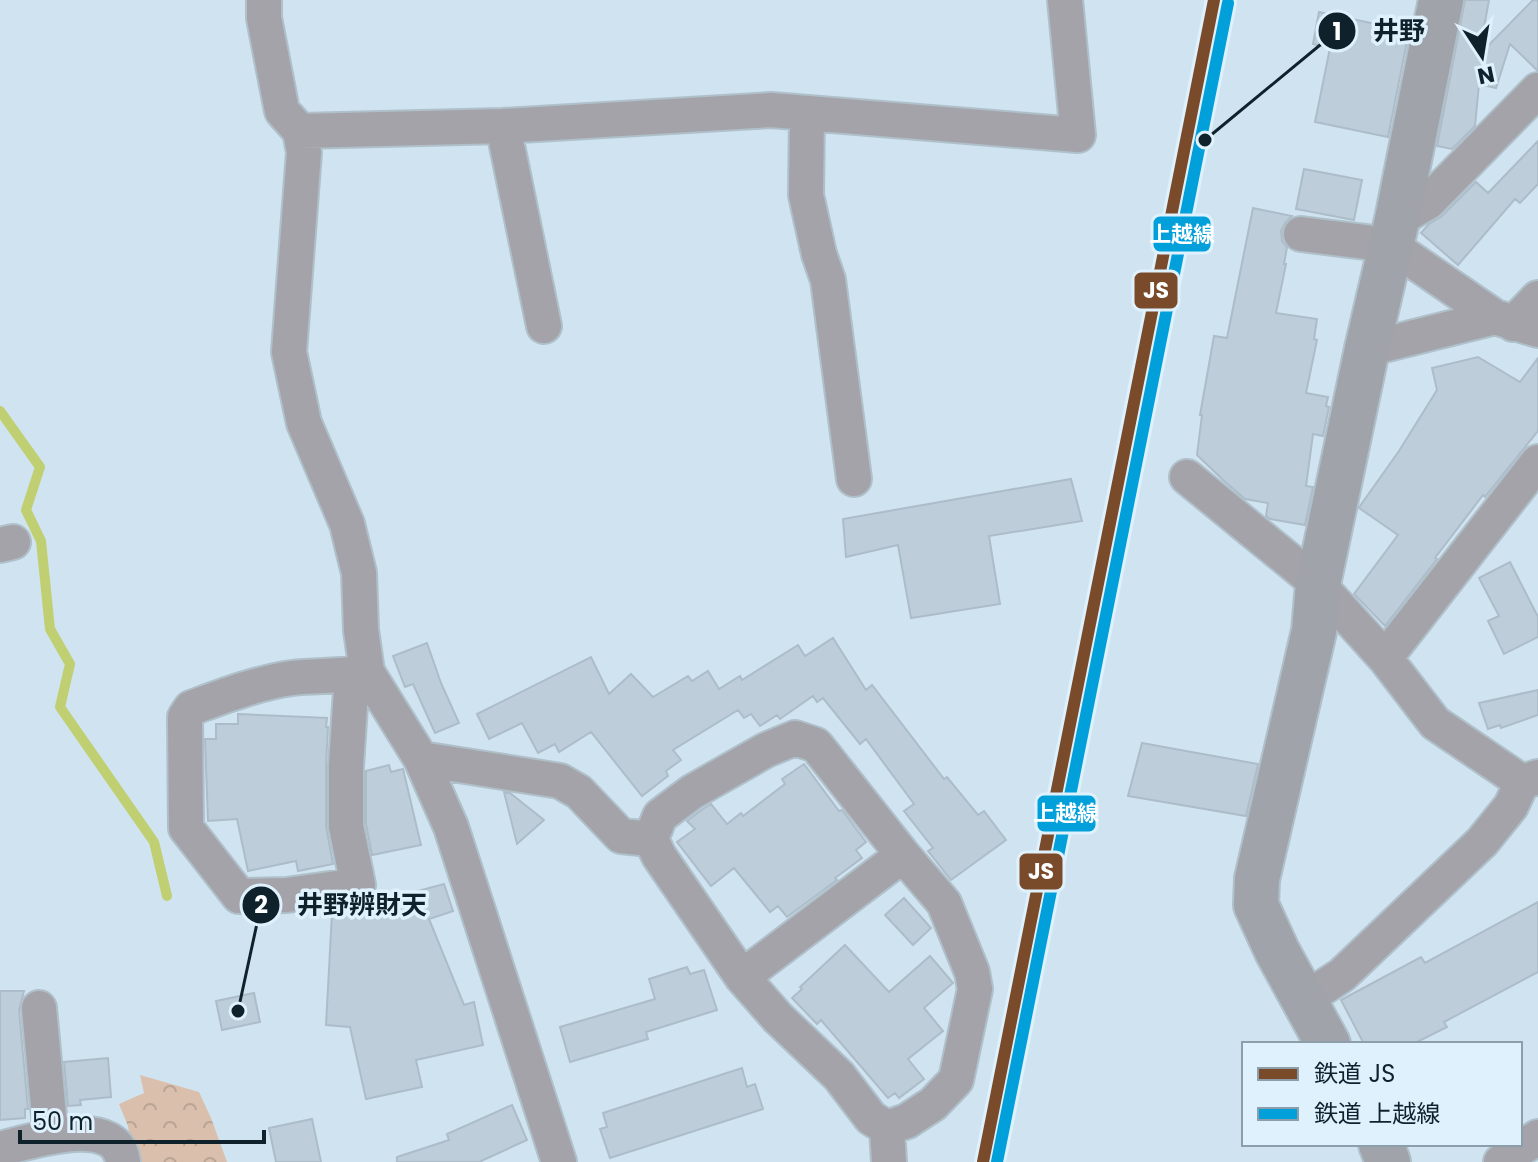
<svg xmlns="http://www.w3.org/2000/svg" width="1538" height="1162" viewBox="0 0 1538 1162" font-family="Poppins,'Noto Sans JP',sans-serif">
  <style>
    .park { fill: url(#park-crowns) }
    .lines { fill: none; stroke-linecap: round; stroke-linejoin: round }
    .stream { stroke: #c1cf73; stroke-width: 10 }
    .building { fill: #bdcdda; stroke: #adbcc9; stroke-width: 2 }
    .street-casing { stroke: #afc0ca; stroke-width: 38 }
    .secondary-casing { stroke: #afc0ca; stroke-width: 48 }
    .street { stroke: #a4a3a9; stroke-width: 34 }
    .secondary { stroke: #a1a3aa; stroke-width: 44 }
    .rail-1-casing { stroke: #def1fd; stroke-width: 18 }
    .rail-2-casing { stroke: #def1fd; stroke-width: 18 }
    .rail-1 { stroke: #7a4b2a; stroke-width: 12 }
    .rail-2 { stroke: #01a0da; stroke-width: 12 }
    .leader { fill: none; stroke: #0f222c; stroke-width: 3 }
    .callout-dot { fill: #0f222c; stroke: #def1fd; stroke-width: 3 }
    .mark-label { font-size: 24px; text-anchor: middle; font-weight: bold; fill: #fff }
    .callout-label { font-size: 26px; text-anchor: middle; font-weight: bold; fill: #0f222c; stroke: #def1fd; stroke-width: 7; stroke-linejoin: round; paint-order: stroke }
    .line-badge { stroke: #def1fd; stroke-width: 3 }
    .badge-label { font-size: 22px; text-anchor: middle; font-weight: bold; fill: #fff }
  </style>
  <defs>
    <pattern id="park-crowns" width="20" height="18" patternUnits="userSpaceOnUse" patternTransform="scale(2)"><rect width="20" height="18" fill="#d9bfac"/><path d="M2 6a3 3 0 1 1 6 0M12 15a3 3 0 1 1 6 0" fill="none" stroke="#b9a494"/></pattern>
  </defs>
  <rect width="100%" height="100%" fill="#cfe4f0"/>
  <!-- park -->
  <path class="park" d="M140,1075L199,1092L211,1118L227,1162H133L128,1126L119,1104L144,1093Z"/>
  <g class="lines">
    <!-- stream -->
    <path class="stream" d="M0,411L40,467L26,510L41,541L50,629L70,664L60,707L154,842L167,896"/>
  </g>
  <!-- building -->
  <path class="building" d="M1465,0H1489L1479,55L1533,0H1538V71L1510,44L1496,88L1479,84L1475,126L1452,149L1437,146Z
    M1319,12L1409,31L1388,137L1315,122L1330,48L1313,44Z
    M1538,141V184L1520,203L1515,199L1458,265L1421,233L1429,224L1442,216L1476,182L1488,193Z
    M1304,169L1362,180L1354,220L1296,209Z
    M1253,208L1292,216L1285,223L1281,231L1282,241L1287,247L1284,264H1286L1276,313L1317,319L1314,339L1317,340L1306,393L1328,397L1326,406L1329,407L1323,436L1313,434L1306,486L1313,487L1305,525L1270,519L1266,516L1268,503L1245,499L1223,480L1197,455L1202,415H1200L1214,336L1227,338Z
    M1478,357L1520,382L1538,358V431L1485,497L1483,495L1435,558L1437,559L1385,626L1354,594L1398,535L1359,508L1360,506L1399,451L1437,390L1432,368Z
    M1071,479L1082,521L989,536L1000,604L911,618L898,545L846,557L843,519Z
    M1510,562L1538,617V637L1504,654L1488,621L1499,616L1479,578Z
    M833,638L866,690L872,685L944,779L947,777L978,815L984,811L1006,840L951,880L928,851L933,848L904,811L914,804L866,739L860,744L823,698L817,702L813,696L780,719L777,715L760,726L751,714L744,718L738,710L673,750L681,760L666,771L668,776L642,796L591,732L559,752L555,744L538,753L522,723L489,739L477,714L591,657L609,694L631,674L653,697L688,676L692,681L708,671L719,689L740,676L742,680L798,645L805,656Z
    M427,643L441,683L459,723L435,733L413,684L405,687L393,656Z
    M1538,690V715L1501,728L1500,725L1488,729L1479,703Z
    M238,714L327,718L326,727H328L326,766V826L333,864L298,871L296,861L248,871L237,819L208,821L205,739H216V724H238Z
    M1142,743L1258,764L1246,816L1128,796Z
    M804,764L839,811L842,810L866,842L856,850L862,858L835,878L837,880L787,917L778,906L770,912L734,868L711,886L677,842L695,829L687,821L703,809L711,804L727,824L741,813L743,816L785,784L782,779Z
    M389,765L391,772L403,769L421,845L372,855L366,824V771Z
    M504,792L510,793L544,820L517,844Z
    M444,884L453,911L429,919L464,1005L474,1002L483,1045L416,1060L422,1087L366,1099L350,1027L326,1025L332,913L378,916L374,903Z
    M904,898L931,928L913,945L885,915Z
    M1538,902V972L1444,1022L1447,1027L1413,1044H1364L1341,1000L1421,957L1425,963Z
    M845,945L889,992L930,956L953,983L924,1008L943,1031L908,1059L924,1079L899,1098L895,1093L888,1098L821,1020L817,1024L792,998L802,989L800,987Z
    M687,967L690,974L704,970L717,1010L646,1032L648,1039L570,1062L560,1027L655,999L649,979Z
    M0,991H24L19,1010L28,1109H25V1118L0,1120Z
    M254,993L260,1022L222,1030L216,1001Z
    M108,1058L111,1097L80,1100L81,1105L68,1106L64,1062Z
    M742,1068L747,1087L755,1084L763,1109L610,1158L600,1129L607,1127L603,1113Z
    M512,1105L527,1140L479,1162H397V1157L449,1140L447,1134Z
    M312,1119L321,1162H276L269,1128Z"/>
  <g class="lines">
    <defs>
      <path id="street" d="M264,0V18L282,111L300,131L304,152L289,352L304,423L347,524L359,573L361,630L367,672L421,759L451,827L559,1162
        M807,113L806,195L819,254L828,280L854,479
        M503,126L544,326
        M300,131L503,126L771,110L1078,135L1065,0
        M1397,220L1428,202L1538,90
        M1301,234L1390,245L1495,317L1538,330
        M1513,324L1538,298
        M1367,349L1495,317
        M1187,477L1318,584L1385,658L1435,723L1522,782L1538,777
        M0,545L13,542
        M1385,658L1538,462
        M352,675L346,766V826L358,885L287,895L239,896L186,828L185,717L191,708C224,696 257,683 292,678C317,675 342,677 367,672
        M795,738L816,745L903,855L944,903L972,972L975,989L956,1080L933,1104L907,1121L887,1128L871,1118L839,1076L778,1018L742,977L659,856L651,839L660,816L692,792L766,750Z
        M421,759L560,781L579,792L621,836L651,839
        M742,977L903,855
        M1304,1000L1342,975L1482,842L1511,806L1522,782
        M39,1008L51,1137
        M887,1128L889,1162
        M0,1149C30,1142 117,1112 123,1162
        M1501,1162L1538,1137"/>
      <path id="secondary" d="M1328,1044L1277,951L1256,905L1257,879L1314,631L1318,584L1367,349L1397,220L1441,0
        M1381,1144L1388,1162"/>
    </defs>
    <!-- street casing -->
    <use href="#street" class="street-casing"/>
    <!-- secondary casing -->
    <use href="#secondary" class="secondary-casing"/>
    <!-- street -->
    <use href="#street" class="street"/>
    <!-- secondary -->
    <use href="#secondary" class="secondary"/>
    <defs>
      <path id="rail-1" d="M983,1162L1214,0"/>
      <path id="rail-2" d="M997,1162L1228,3"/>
    </defs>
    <!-- rail-1 casing -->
    <use href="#rail-1" class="rail-1-casing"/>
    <!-- rail-2 casing -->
    <use href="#rail-2" class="rail-2-casing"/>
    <!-- rail-1 -->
    <use href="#rail-1" class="rail-1"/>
    <!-- rail-2 -->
    <use href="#rail-2" class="rail-2"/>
  </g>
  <!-- callouts -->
  <path class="leader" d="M1205 140L1337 31M238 1011L261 905"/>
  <g class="callout-dot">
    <circle cx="1205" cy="140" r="8"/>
    <circle cx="238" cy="1011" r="8"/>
    <circle cx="1337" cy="31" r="20"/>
    <circle cx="261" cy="905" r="20"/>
  </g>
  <g class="mark-label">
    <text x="1337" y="40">1</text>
    <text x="261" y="913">2</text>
  </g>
  <g class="callout-label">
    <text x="1399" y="40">井野</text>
    <text x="362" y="914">井野辨財天</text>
  </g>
  <g class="line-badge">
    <rect x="1152" y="215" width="60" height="38" rx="8" fill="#01a0da"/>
    <rect x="1133" y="271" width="46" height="39" rx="8" fill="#7a4b2a"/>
    <rect x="1036" y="794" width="61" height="39" rx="8" fill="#01a0da"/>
    <rect x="1018" y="852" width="46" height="39" rx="8" fill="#7a4b2a"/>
  </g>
  <g class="badge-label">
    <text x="1182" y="242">上越線</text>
    <text x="1156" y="298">JS</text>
    <text x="1066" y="821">上越線</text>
    <text x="1041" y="879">JS</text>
  </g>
  <!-- legend -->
  <rect x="1242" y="1042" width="280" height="104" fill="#def1fd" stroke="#8b9ea9" stroke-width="2"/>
  <rect x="1258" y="1068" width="40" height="12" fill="#7a4b2a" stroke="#8b9ea9" stroke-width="2"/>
  <text x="1314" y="1082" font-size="24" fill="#0f222c">鉄道 JS</text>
  <rect x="1258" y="1108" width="40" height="12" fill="#01a0da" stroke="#8b9ea9" stroke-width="2"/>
  <text x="1314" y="1122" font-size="24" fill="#0f222c">鉄道 上越線</text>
  <!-- north arrow -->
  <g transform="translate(1482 56) rotate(168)" stroke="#def1fd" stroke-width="6" paint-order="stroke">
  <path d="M0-6L14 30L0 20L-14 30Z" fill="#0f222c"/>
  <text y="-12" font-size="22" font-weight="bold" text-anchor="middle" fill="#0f222c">N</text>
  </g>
  <!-- scale -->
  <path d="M20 1130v12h244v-12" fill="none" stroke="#0f222c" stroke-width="4"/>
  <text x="32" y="1130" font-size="24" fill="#0f222c" stroke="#def1fd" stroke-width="6" paint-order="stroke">50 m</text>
</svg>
